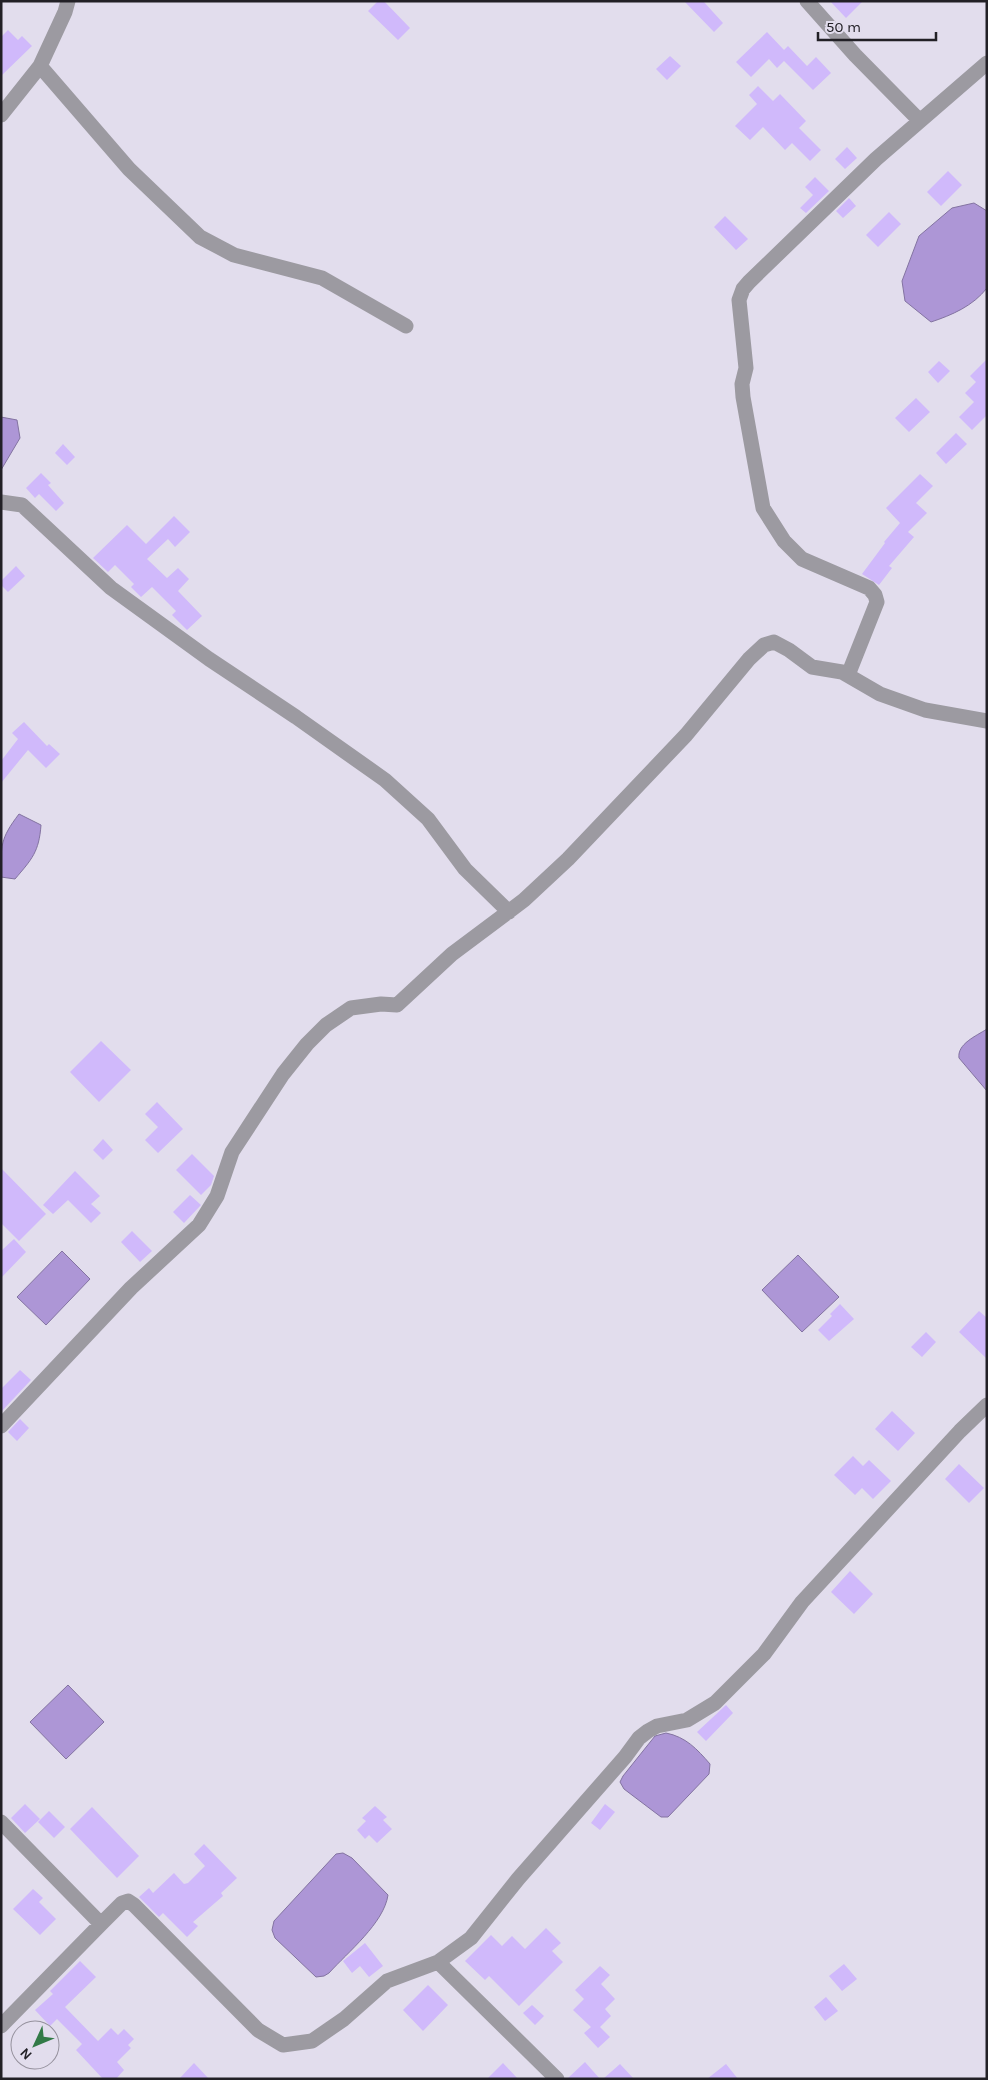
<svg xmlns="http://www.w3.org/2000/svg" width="988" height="2080" viewBox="0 0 988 2080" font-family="Karla,sans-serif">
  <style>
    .water { fill: #ad96d6; stroke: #8373a1 }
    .building { fill: #d0b9fb }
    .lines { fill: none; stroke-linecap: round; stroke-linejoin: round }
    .street { stroke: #9c9aa1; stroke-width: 15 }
  </style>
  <rect width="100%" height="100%" fill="#e2dded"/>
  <!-- water -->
  <path class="water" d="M974,203L987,211V288C973,306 952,315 931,322L905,301L902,281L919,236L952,208Z
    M1,417L17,420L20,438L1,470Z
    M19,814L41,825C39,852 32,859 15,879L1,877C1,845 0,839 19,814Z
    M987,1029V1091L959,1058C957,1044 976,1036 987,1029Z
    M62,1251L90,1279L46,1325L17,1297Z
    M798,1255L839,1297L802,1332L762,1290Z
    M68,1685L104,1722L66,1759L30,1722Z
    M666,1733C686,1737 697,1749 710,1764L709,1774L668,1817H661L624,1789L620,1782L623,1776L655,1736Z
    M343,1853L352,1858L388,1895C384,1923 348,1952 329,1973L324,1976L316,1977L275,1938L272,1930L274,1921L336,1854Z"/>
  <!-- building -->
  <path class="building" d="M378,1H384L410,28L398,40L368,11Z
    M684,1H703L723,23L714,32Z
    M830,1H863L846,18Z
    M8,30L18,40L22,36L32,46L1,76V37Z
    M767,32L784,50L788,46L807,66L816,57L831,73L813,90L784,61L777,68L769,59L751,77L736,62Z
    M670,56L681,66L667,80L656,69Z
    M758,86L773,101L780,94L806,121L799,128L821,150L810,161L792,143L785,150L763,127L750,140L735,126L757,104L749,95Z
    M847,147L857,158L845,169L835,159Z
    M948,171L962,185L941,206L927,192Z
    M815,177L829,191L806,213L800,208L813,195L805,187Z
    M849,198L856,206L843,218L836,211Z
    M889,212L901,224L878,247L866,235Z
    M725,216L748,239L736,250L714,227Z
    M987,359V415L972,430L959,417L974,402L965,393L976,382L970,376Z
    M939,361L950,371L938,383L928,372Z
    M916,398L930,412L909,432L895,418Z
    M956,433L967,444L946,464L936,453Z
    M63,444L75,457L67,465L55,453Z
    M41,473L51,483L48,485L64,503L56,511L39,494L35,498L26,488Z
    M920,474L933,486L916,503L927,513L908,532L914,537L889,566L892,568L879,585L862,574L885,543L884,542L900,523L886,508Z
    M174,516L190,532L175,547L168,539L147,559L167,578L178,568L189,579L178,591L202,616L187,630L172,615L176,611L152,587L141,597L131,587L134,584L115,565L108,572L93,558L127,525L146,544Z
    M16,566L25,576L8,592L1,585V581Z
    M24,722L47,746L49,744L60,754L46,768L28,750L1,783V761L18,739L12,733Z
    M101,1041L131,1070L99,1102L70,1072Z
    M157,1102L183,1129L158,1153L145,1140L158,1127L145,1114Z
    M103,1139L113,1150L103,1160L93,1150Z
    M192,1154L214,1176L211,1185L201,1195L176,1170Z
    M1,1168L46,1214L19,1241L1,1223Z
    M75,1171L100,1196L91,1204L101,1213L91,1223L68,1200L53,1214L43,1205Z
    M190,1195L201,1205L184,1223L173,1212Z
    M132,1231L152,1251L140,1262L121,1242Z
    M14,1239L26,1252L1,1278V1251Z
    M840,1304L854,1319L829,1341L818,1330L832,1316L830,1314Z
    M979,1311L987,1318V1359L959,1332Z
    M926,1332L936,1342L922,1357L911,1347Z
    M20,1370L31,1380L1,1412V1389Z
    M892,1411L915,1433L898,1451L875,1429Z
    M20,1419L29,1428L17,1441L8,1432Z
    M853,1456L863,1466L869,1460L891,1481L873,1499L862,1488L855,1495L834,1475Z
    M959,1464L984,1488L969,1503L945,1479Z
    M850,1571L873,1594L854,1614L831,1592Z
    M726,1705L733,1713L706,1741L697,1732Z
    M25,1804L40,1819L25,1833L11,1818Z
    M605,1804L615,1812L600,1830L591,1823Z
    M375,1806L387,1817L383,1820L392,1829L377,1843L369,1835L365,1839L357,1830L366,1821L362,1818Z
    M92,1807L139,1856L117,1878L70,1829Z
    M49,1811L65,1827L54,1838L38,1822Z
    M204,1844L237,1878L221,1893L223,1896L193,1922L198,1926L187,1937L163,1913L159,1917L139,1897L149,1888L153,1893L174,1873L184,1884L188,1883L205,1866L194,1854Z
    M33,1889L43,1898L39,1902L56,1919L40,1935L13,1909Z
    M546,1928L561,1943L552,1951L563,1962L519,2006L489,1976L485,1980L465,1961L491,1935L502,1946L512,1936L525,1949Z
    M365,1943L383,1966L369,1977L360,1966L352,1973L343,1961Z
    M80,1961L96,1977L65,2007L98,2041L111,2028L118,2035L124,2029L134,2039L128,2045L131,2048L117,2062L124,2070L116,2079H103L76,2050L82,2044L57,2019L50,2026L35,2010L53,1994L50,1991Z
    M844,1964L857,1979L842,1991L829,1976Z
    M600,1966L610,1975L601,1984L615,1999L605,2009L611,2016L600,2027L610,2037L598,2048L584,2033L591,2027L573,2010L584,1999L575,1990Z
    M428,1985L448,2005L423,2031L403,2010Z
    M826,1997L838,2011L825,2021L814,2007Z
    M532,2005L544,2016L535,2025L523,2013Z
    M585,2062L600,2079H567Z
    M194,2063L209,2079H179Z
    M503,2063L518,2079H487Z
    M620,2064L634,2079H603Z
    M726,2064L738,2079H707Z"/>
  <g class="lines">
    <!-- street -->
    <path class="street" d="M807,1L855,55L920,121
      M40,66L129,169L200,237L234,255L322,278L406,326
      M1,115L40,66L65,12L68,1
      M1,502L22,505L111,588L209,659L296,717L385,780L428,819L465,869L509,912
      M848,675L877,602L875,595L869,588L802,559L784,541L763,508L743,397L742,384L746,368L739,300L743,289L749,282L876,159L987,63
      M1,1426L131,1288L199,1225L217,1196L232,1152L283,1074L307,1044L326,1025L351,1008L381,1004L397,1005L452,954L524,900L568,859L686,735L749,659L764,645L774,642L789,650L812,667L842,672L880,694L925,710L987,721
      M1,1822L101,1924
      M438,1962L557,2079
      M1,2026L101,1924L122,1903L128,1901L134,1905L258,2030L283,2045L312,2041L344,2019L387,1981L438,1962L471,1938L518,1879L625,1757L639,1738L648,1731L657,1726L687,1720L715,1703L764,1654L802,1602L960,1431L987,1405"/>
  </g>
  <!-- border -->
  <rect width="988" height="2080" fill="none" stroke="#222026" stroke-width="5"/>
  <!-- north arrow -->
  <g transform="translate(35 2045) rotate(226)"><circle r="24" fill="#e2dded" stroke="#95919d"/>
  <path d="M0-4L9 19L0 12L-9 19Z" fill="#327a47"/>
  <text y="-8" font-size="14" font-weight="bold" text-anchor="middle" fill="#222026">N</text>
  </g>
  <!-- scale -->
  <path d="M818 32v8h118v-8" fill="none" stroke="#222026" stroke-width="2.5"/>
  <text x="826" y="32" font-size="15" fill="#222026" stroke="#e2dded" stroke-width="4" paint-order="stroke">50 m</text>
</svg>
